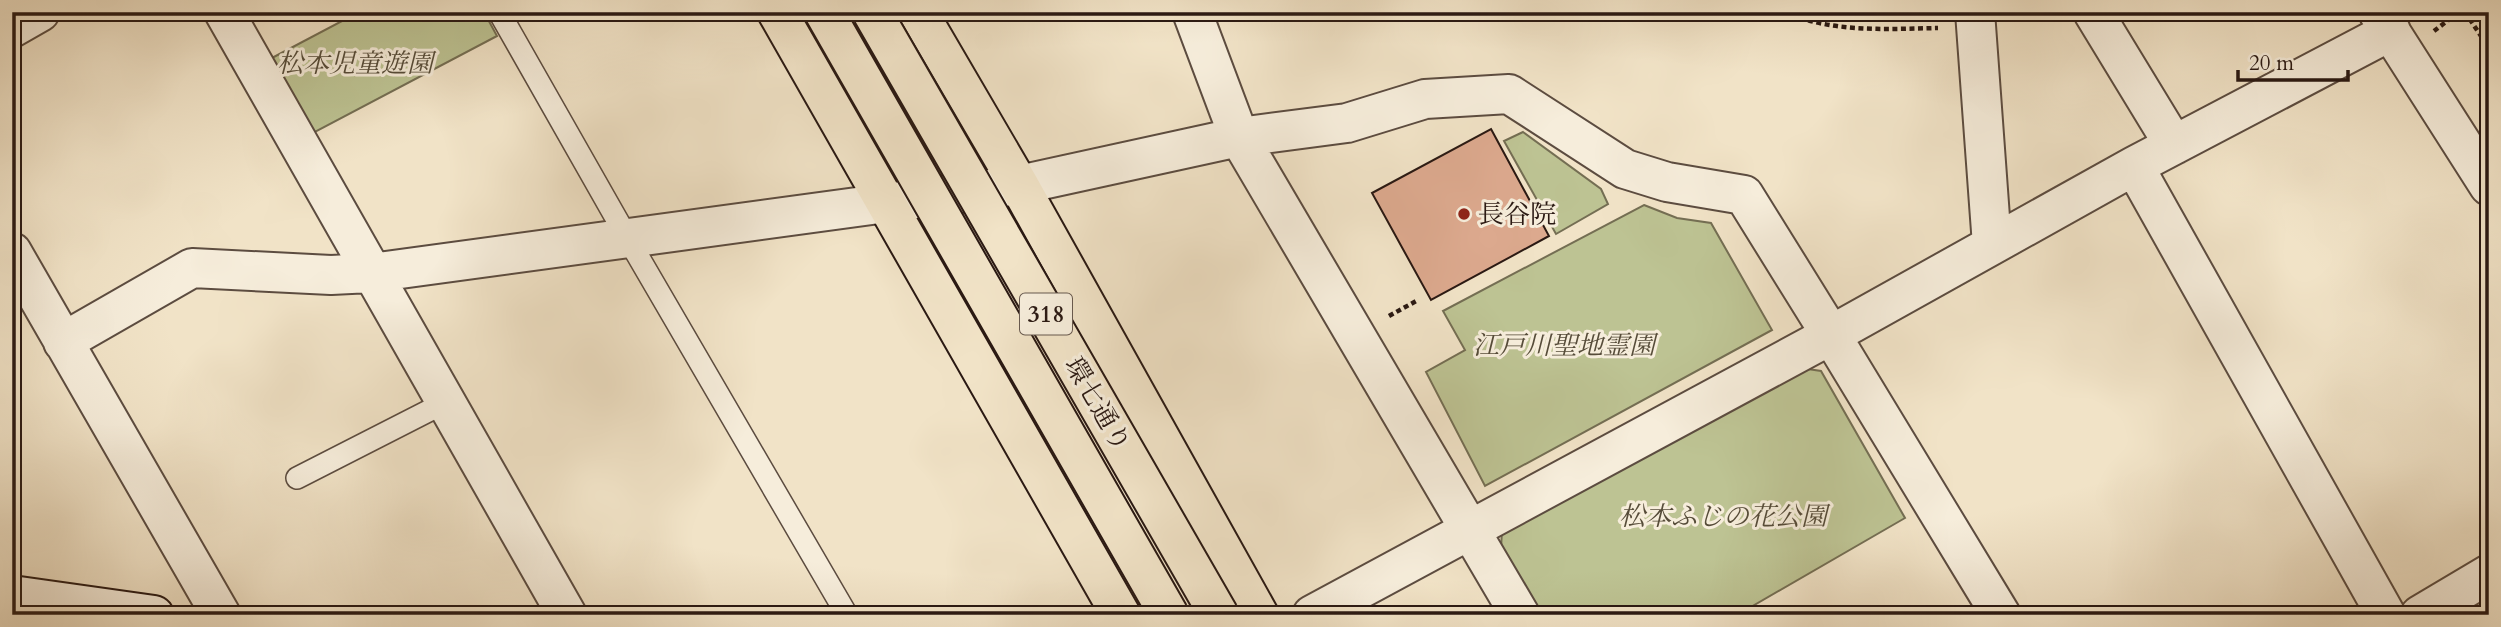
<svg xmlns="http://www.w3.org/2000/svg" width="2501" height="627" viewBox="0 0 2501 627" font-family="Cardo,'Noto Serif JP',serif">
  <style>
    .green { fill: #bdc393; stroke: #746e53; stroke-width: 2 }
    .building { fill: #dca98e; stroke: #2a1913; stroke-width: 2 }
    .lines { fill: none; stroke-linecap: round; stroke-linejoin: round }
    .lane-casing { stroke: #5c4c40; stroke-width: 24 }
    .street-casing { stroke: #5c4c40; stroke-width: 42 }
    .secondary-casing { stroke: #2a1913; stroke-width: 42 }
    .primary-casing { stroke: #2a1913; stroke-width: 42 }
    .path { stroke: #2a1913; stroke-width: 4.5; stroke-dasharray: 5 3.5; stroke-linecap: butt }
    .lane { stroke: #f6eddb; stroke-width: 21 }
    .street { stroke: #f6eddb; stroke-width: 38 }
    .secondary { stroke: #f6eddb; stroke-width: 38 }
    .primary { stroke: #f1e3c7; stroke-width: 38 }
    .primary-bridge-casing { stroke: #2a1913; stroke-width: 42; stroke-linecap: butt }
    .primary-bridge { stroke: #f1e3c7; stroke-width: 38 }
    .poi-dot { fill: #8f2418; stroke: #f6eddb; stroke-width: 2.5 }
    .labels { text-anchor: middle; stroke-width: 6; stroke-linejoin: round; paint-order: stroke }
    .shield { fill: #f6eddb; stroke: #67594f; stroke-width: 2 }
    .shield-label { font-size: 24px; font-weight: bold; fill: #2a1913 }
    .park-label { font-size: 26px; font-style: italic; fill: #564c39; stroke: #f6eddb }
    .poi-label { font-size: 26px; fill: #2a1913; stroke: #f6eddb; text-anchor: start }
    .street-label { font-size: 26px; fill: #2a1913; stroke: #f6eddb }
  </style>
  <rect width="100%" height="100%" fill="#f1e3c7"/>
  <filter id="stains"><feTurbulence type="fractalNoise" baseFrequency=".00286" numOctaves="4"/><feColorMatrix values="0 0 0 0 .2 0 0 0 0 .09 0 0 0 0 .02 0 0 0 .5 -.17"/></filter>
  <radialGradient id="worn" r=".72"><stop offset=".6" stop-color="#630" stop-opacity="0"/><stop offset="1" stop-color="#630" stop-opacity=".3"/></radialGradient>
  <!-- green -->
  <path class="green" d="M359,12H484L497,36L313,133L270,59Z
    M1523,132L1601,189L1608,204L1556,234L1504,141Z
    M1644,205L1677,218L1711,223L1772,330L1485,486L1426,372L1465,350L1443,311Z
    M1801,368L1821,371L1905,518L1737,615H1540L1501,550L1502,529Z"/>
  <!-- building -->
  <path class="building" d="M1491,129L1549,236L1431,300L1372,193Z"/>
  <g class="lines">
    <defs>
      <path id="lane" d="M499,12L628,239L847,615
        M297,478L444,403"/>
      <path id="street" d="M224,12L567,615
        M1192,12L1239,137L1520,615
        M1975,12L1992,245
        M2093,12L2174,145
        M2378,12L2489,186
        M12,28L40,12
        M2134,166L2386,615
        M12,252L221,615
        M63,342L192,268L331,275L371,273L1019,185L1239,137L1347,123L1425,99L1509,94L1625,169L1667,182L1744,195L1831,335L2001,615
        M1312,615L1831,335L2134,166L2391,31
        M2420,615L2489,574"/>
      <path id="secondary" d="M12,595L154,615"/>
      <path id="primary" d="M777,12L1121,615
        M918,12L1019,185L1259,615"/>
    </defs>
    <!-- lane casing -->
    <use href="#lane" class="lane-casing"/>
    <!-- street casing -->
    <use href="#street" class="street-casing"/>
    <!-- secondary casing -->
    <use href="#secondary" class="secondary-casing"/>
    <!-- primary casing -->
    <use href="#primary" class="primary-casing"/>
    <!-- path -->
    <path class="path" d="M1784,12C1833,33 1887,29 1938,28
      M2465,12L2489,48
      M2434,31L2459,12
      M1389,316L1418,300"/>
    <!-- lane -->
    <use href="#lane" class="lane"/>
    <!-- street -->
    <use href="#street" class="street"/>
    <!-- secondary -->
    <use href="#secondary" class="secondary"/>
    <!-- primary -->
    <use href="#primary" class="primary"/>
    <defs>
      <path id="primary-bridge" d="M824,12L1169,615
        M872,12L1219,615"/>
    </defs>
    <!-- primary-bridge casing -->
    <use href="#primary-bridge" class="primary-bridge-casing"/>
    <!-- primary-bridge -->
    <use href="#primary-bridge" class="primary-bridge"/>
  </g>
  <!-- markers -->
  <circle class="poi-dot" cx="1464" cy="214" r="7"/>
  <g class="labels">
    <!-- shield labels -->
    <rect class="shield" x="1020" y="293.5" width="52" height="41" rx="5"/>
    <g class="shield-label">
      <text x="1046" y="322">318</text>
    </g>
    <!-- park labels -->
    <g class="park-label">
      <text x="355" y="72">松本児童遊園</text>
      <text x="1564" y="354">江戸川聖地霊園</text>
      <text x="1723" y="525">松本ふじの花公園</text>
    </g>
    <!-- poi labels -->
    <g class="poi-label">
      <text x="1478" y="223">長谷院</text>
    </g>
    <!-- street labels -->
    <g class="street-label">
      <text transform="translate(1098 404) rotate(60)" y="9">環七通り</text>
    </g>
  </g>
  <!-- margin -->
  <rect width="2501" height="627" fill="none" stroke="#f1e3c7" stroke-width="42"/>
  <rect x="14" y="14" width="2473" height="599" fill="none" stroke="#2a1913" stroke-width="3.5"/>
  <rect x="21" y="21" width="2459" height="585" fill="none" stroke="#2a1913" stroke-width="2"/>
  <!-- scale -->
  <path d="M2238 70v10h110v-10" fill="none" stroke="#2a1913" stroke-width="3.5"/>
  <text x="2249" y="70" font-size="21" fill="#2a1913" stroke="#f6eddb" stroke-width="5" paint-order="stroke">20 m</text>
  <rect width="100%" height="100%" filter="url(#stains)"/>
  <rect width="100%" height="100%" fill="url(#worn)"/>
</svg>
